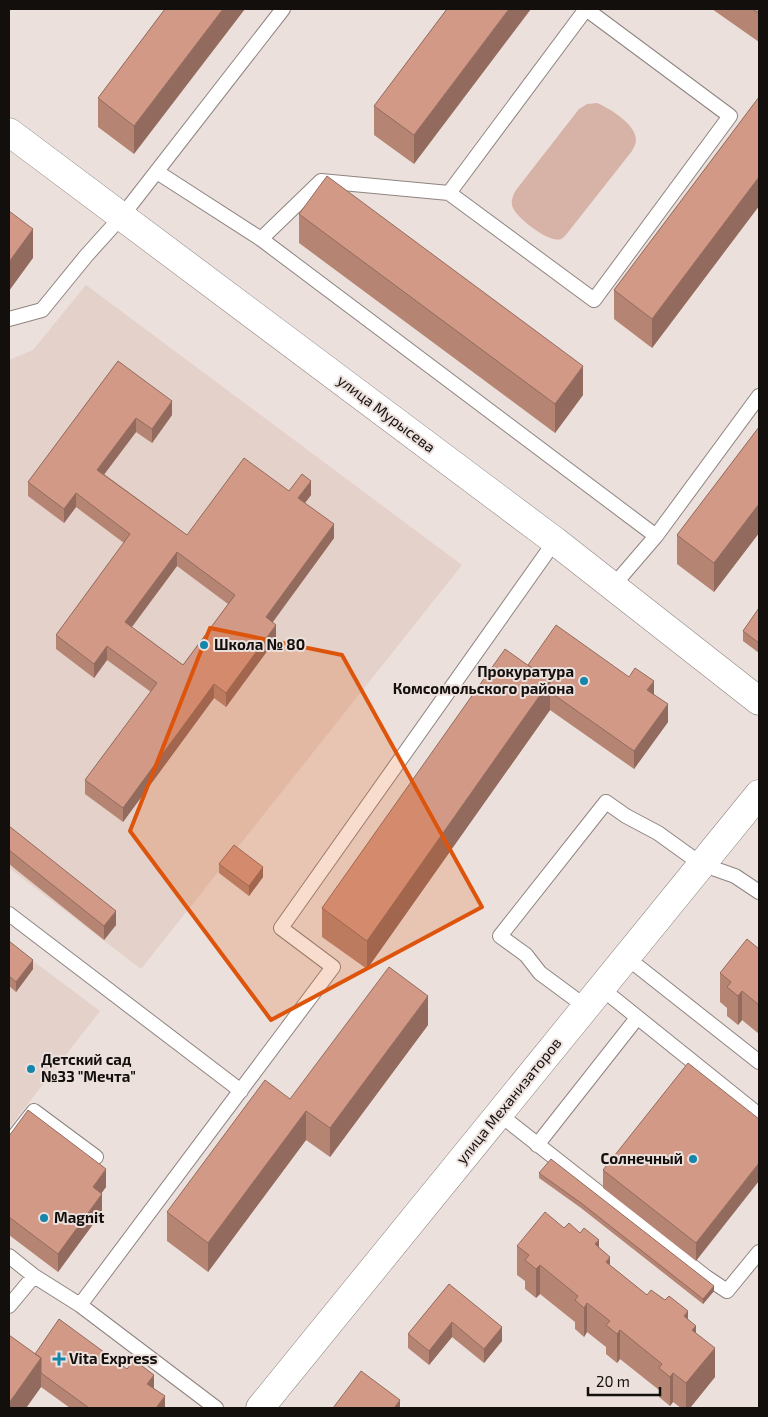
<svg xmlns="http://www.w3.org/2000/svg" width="768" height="1417" viewBox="0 0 768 1417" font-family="'Exo 2',sans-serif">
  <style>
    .built { fill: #e4d1ca }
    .green { fill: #d7b3a7 }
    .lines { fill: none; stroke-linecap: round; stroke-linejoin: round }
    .service-casing { stroke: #8f8480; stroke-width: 16 }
    .tertiary-casing { stroke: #8f8480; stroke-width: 29 }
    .secondary-casing { stroke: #8f8480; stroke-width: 29 }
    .service { stroke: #fff; stroke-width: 14 }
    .tertiary { stroke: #fff; stroke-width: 28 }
    .secondary { stroke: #fff; stroke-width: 28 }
    .wall { fill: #b58473; fill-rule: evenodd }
    .shaded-wall { fill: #936b5e }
    .building { fill: #d29986; stroke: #936b5e; fill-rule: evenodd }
    .marked { fill: #dd550c; fill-opacity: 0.2; stroke: #dd550c; stroke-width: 4; stroke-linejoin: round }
    .poi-dot { fill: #1585ac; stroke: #ece0dc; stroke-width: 2 }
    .labels { text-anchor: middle; stroke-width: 4; stroke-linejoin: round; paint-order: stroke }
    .street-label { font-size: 15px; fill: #130f0d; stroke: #ece0dc }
    .poi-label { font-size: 15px; font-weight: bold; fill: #130f0d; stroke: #ece0dc; text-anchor: start }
  </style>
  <rect width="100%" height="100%" fill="#ece0dc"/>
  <!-- built -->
  <path class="built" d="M86,285L462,565L141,969L9,868V360L33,350Z
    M9,943L100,1011L9,1128Z"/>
  <!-- green -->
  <path class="green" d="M597,103C609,108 636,124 636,140C636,143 634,147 632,151L569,231C567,233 564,238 561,239C550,244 517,218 513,208C510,202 513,195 516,190L579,109L587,104Z"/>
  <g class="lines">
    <defs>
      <path id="service" d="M157,172L261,239L656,536L613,586
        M261,239L321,181L449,193L594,300L730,116L586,9L449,193
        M9,319L42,310L86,256L122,216L283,9
        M656,536L759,396
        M9,914L241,1091
        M626,957L759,1062
        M601,988L759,1115
        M586,1007L540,973L526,955L500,936L606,802L626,816L658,833L701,864L735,876L759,892
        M499,1114L706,1277L727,1291L759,1252
        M9,1143L34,1111L96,1157
        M537,1145L637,1018
        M9,1256L34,1276L80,1305
        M9,1306L34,1276
        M216,1408L80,1305L333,967L281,928L555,541"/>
      <path id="tertiary" d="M9,132L555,541L759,701"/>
      <path id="secondary" d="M260,1408L759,794"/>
    </defs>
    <!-- service casing -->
    <use href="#service" class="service-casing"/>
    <!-- tertiary casing -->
    <use href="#tertiary" class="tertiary-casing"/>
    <!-- secondary casing -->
    <use href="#secondary" class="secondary-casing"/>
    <!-- service -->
    <use href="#service" class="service"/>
    <!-- tertiary -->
    <use href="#tertiary" class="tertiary"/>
    <!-- secondary -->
    <use href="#secondary" class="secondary"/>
  </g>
  <!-- wall -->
  <path class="wall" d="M165,9L134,154L98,127V98Z
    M447,9L414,164L374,135V106Z
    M712,9H759V42Z
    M759,97V206L652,348L614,319V290Z
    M299,214L583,395L555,433L299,243Z
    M118,361L172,415L152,443L136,432L104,474L187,535L289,491L311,495L305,503L334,538L273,622L276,639L226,707L214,698L123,822L85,794V780L151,692L107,660L94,678L56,649V635L124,543L76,507L64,523L28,496V482ZM177,566L228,604L183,665L132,627Z
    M759,427V533L714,592L677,564V535Z
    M759,608V653L743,641V631Z
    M528,665L654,694L668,722L634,769L550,710L367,969L322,937V908Z
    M9,826L116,925L104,940L9,864Z
    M219,864L263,877L249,896L219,873Z
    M9,941L33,969L16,992L9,986Z
    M759,949V1034L742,1020L738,1025L727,1016V1008L720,1002V973Z
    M428,1025L330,1157L306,1140L208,1272L167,1241V1212L290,1099Z
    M759,1119L696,1261L603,1188V1170Z
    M9,1136L106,1187L101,1193L102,1212L58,1272L9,1235Z
    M539,1173L714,1291L703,1304L581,1208L539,1178Z
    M564,1228L580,1233L599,1248L610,1265L647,1295L688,1319L696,1334L715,1377L690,1408H681L673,1402L670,1406L659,1397V1390L620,1359L617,1363L606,1354V1347L587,1332L584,1337L575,1329V1322L540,1294L536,1298L525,1289V1281L517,1275V1246Z
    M449,1284L502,1341L484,1363L452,1337L429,1365L408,1348V1334Z
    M35,1354L154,1388L165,1408H70L41,1387L26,1408H9Z"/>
  <!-- shaded-wall -->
  <path class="shaded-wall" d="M223,9H245L134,154V126Z
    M509,9H531L414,164V135Z
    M759,177V206L652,348V319Z
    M33,229V258L9,291V262Z
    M583,366V395L555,433V404Z
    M172,401V415L152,443V429Z
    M136,418V432L97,484V470Z
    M311,481V495L298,512V498Z
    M76,493V507L64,523V509Z
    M759,504V533L714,592V563Z
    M334,524V538L266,631V617Z
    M177,552V566L125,636V622Z
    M276,625V639L226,707V693Z
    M107,646V660L94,678V664Z
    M550,681V710L367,969V941Z
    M654,681V699L647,690Z
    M214,684V698L123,822V808Z
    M668,704V722L634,769V751Z
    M263,867V877L249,896V886Z
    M116,911V925L104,940V926Z
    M33,960V969L16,992V982Z
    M742,991V1020L738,1025V996Z
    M428,996V1025L330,1157V1128Z
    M306,1111V1140L208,1272V1243Z
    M759,1163V1181L696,1261V1243Z
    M106,1169V1187L93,1205V1187Z
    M102,1194V1212L58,1272V1254Z
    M599,1240V1269L595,1244Z
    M610,1257V1286L606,1262Z
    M540,1265V1294L536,1298V1269Z
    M714,1286V1291L703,1304V1299Z
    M587,1303V1332L584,1337V1308Z
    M688,1311V1340L684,1316Z
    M452,1322V1337L429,1365V1351Z
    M696,1326V1354L692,1330Z
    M502,1327V1341L484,1363V1349Z
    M620,1330V1359L617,1363V1334Z
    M715,1348V1377L690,1408H686V1383Z
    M41,1358V1387L26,1408H9V1403Z
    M673,1373V1402L670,1406V1377Z
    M154,1375V1389L147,1384Z
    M165,1396V1408H156Z
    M400,1400V1408H394Z"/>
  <!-- building -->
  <path class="building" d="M165,9H223L134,126L98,98Z
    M447,9H509L414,135L374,106Z
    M752,9H759V13Z
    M759,97V177L652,319L614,290Z
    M327,176L583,366L555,404L299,214Z
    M9,211L33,229L9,262Z
    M118,361L172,401L152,429L136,418L97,470L187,535L244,458L289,491L302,474L311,481L298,498L334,524L266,617L276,625L226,693L214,684L123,808L85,780L157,683L107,646L94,664L56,635L130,534L76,493L64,509L28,482ZM177,552L235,595L183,665L125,622Z
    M759,427V504L714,563L677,535Z
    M759,608V643L743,631Z
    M556,625L629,677L635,668L654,681L647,690L668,704L634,751L550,692V681L528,665Z
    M505,649L550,681L367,941L322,908Z
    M9,826L116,911L104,926L9,850Z
    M234,845L263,867L249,886L219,864Z
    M747,939L759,949V1005L742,991L738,996L727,987L731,982L720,973Z
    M9,941L33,960L16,982L9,976Z
    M389,967L428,996L330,1128L306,1111L208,1243L167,1212L265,1080L290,1099Z
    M688,1063L759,1119V1163L696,1243L603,1170Z
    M28,1110L106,1169L93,1187L102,1194L58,1254L9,1217V1136Z
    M551,1159L714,1286L703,1299L581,1203L539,1173Z
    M545,1212L564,1228L569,1223L580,1233L584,1228L599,1240L595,1244L610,1257L606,1262L647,1295L651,1290L665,1300L669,1296L688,1311L684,1316L696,1326L692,1330L715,1348L686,1383L673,1373L670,1377L659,1368L662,1364L620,1330L617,1334L606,1325L610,1321L587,1303L584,1308L575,1300L578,1296L540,1265L536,1269L525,1260L529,1255L517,1246Z
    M449,1284L502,1327L484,1349L452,1322L429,1351L408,1334Z
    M59,1319L127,1369L134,1360L154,1375L147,1384L165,1396L156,1408H89L41,1373V1358L35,1354Z
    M9,1335L41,1358L9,1403Z
    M361,1371L400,1400L394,1408H333Z"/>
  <!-- marked area -->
  <path class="marked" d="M210,628L342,655L482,907L271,1020L130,831Z"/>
  <!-- markers -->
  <g class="poi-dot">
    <circle cx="204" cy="645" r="5"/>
    <circle cx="584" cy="681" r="5"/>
    <circle cx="31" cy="1069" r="5"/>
    <circle cx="693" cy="1159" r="5"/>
    <circle cx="44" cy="1218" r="5"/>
    <path d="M56.5 1351.5h5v5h5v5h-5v5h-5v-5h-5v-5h5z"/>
  </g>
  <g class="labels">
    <!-- street labels -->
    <g class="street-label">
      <text transform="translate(386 414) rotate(37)" y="5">улица Мурысева</text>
      <text transform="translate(509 1101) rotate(-51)" y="5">улица Механизаторов</text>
    </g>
    <!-- poi labels -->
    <g class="poi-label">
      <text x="214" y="650">Школа № 80</text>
      <text x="574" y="677" text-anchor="end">Прокуратура<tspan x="574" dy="17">Комсомольского района</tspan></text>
      <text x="41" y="1065">Детский сад<tspan x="41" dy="17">№33 "Мечта"</tspan></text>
      <text x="683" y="1164" text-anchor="end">Солнечный</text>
      <text x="54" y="1223">Magnit</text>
      <text x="69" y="1364">Vita Express</text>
    </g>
  </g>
  <!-- border -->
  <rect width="768" height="1417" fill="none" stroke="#130f0d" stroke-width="20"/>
  <!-- scale -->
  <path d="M588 1387v8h72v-8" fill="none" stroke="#130f0d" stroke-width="2.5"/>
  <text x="596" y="1387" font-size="15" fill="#130f0d" stroke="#ece0dc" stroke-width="4" paint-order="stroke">20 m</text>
</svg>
